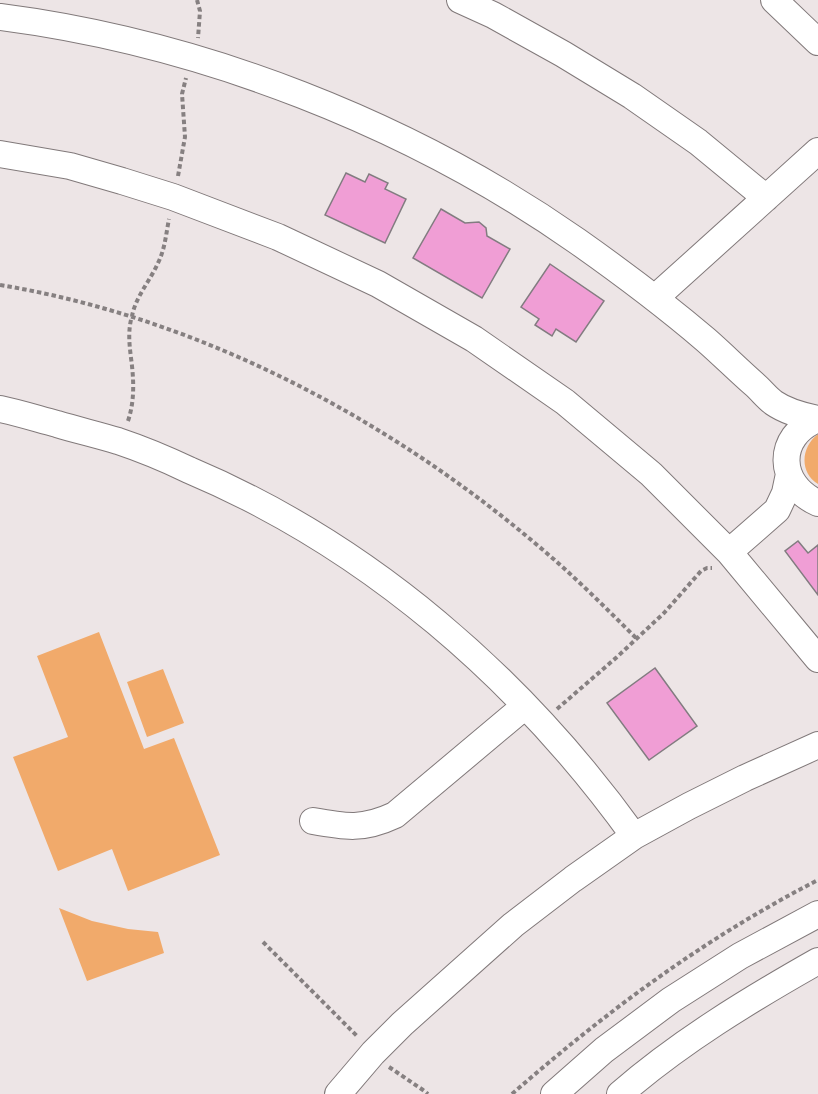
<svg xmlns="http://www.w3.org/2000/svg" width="818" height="1094" viewBox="0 0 818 1094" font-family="'Golos Text',sans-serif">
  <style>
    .green { fill: #f1aa6b }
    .building { fill: #f09ed5; stroke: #827c80; stroke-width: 1.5 }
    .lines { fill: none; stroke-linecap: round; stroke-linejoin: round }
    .minor-casing { stroke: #81797a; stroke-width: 28 }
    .path { stroke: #868081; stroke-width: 4; stroke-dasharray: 4.5 3; stroke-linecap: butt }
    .minor { stroke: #fff; stroke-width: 26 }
  </style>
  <rect width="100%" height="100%" fill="#ede5e6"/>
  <!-- green -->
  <path class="green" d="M818,434V484C799,472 801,447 818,434Z
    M99,632L144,749L174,738L220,855L128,891L112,849L58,871L13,757L68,737L37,656Z
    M163,669L184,723L147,737L127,682Z
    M59,908L92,921L128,929L158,932L164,953L87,981Z"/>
  <!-- building -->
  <path class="building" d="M346,173L365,182L369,174L388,183L385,189L406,199L385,243L325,215Z
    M441,209L465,223L479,222L486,228L487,236L510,249L482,298L413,258Z
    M550,264L604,301L576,342L556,329L552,336L535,325L539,319L521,307Z
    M798,541L808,553L818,545V595L785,551Z
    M655,668L697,726L649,760L607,703Z"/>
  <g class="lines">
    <defs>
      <path id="minor" d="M460,0L493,15L563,54L632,96L698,142L766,198
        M774,0L818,42
        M0,17C202,43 410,124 577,241C621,272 665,305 706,340C722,354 738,370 754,384C761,390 767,398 774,403C787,412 803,416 818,419
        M0,154L70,166L122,181L173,197L278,237L378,284L474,339L565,402L651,474L729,552L818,659
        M655,298L818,151
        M0,409C19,413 38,419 57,424C77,430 98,435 118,441C142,449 166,459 189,470C369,546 521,679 634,836
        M818,419C775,436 777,485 818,503
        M729,552L777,510L785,493L789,474
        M313,821C346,827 363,830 395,815L525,706
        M338,1094L373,1053L402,1024L513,925L573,879L634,836L689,806L745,778L818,745
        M554,1094L604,1050L671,1000L740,956L818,914
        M620,1094C680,1042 749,1000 818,961"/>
    </defs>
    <!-- minor casing -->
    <use href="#minor" class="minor-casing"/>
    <!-- path -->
    <path class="path" d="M197,0L200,11L198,38
      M178,176L185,137L182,94L186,78
      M0,285C206,319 403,426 558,563C585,587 611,613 637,639
      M128,421C134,403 134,385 132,366C130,349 127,333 132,316C136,296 150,281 158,263C165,249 166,234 169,219
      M557,709L617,657L664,613L701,571L707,568H712
      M263,942L358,1037
      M389,1067L423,1090L428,1094
      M512,1094C607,1011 705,938 818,880"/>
    <!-- minor -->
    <use href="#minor" class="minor"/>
  </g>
</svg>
